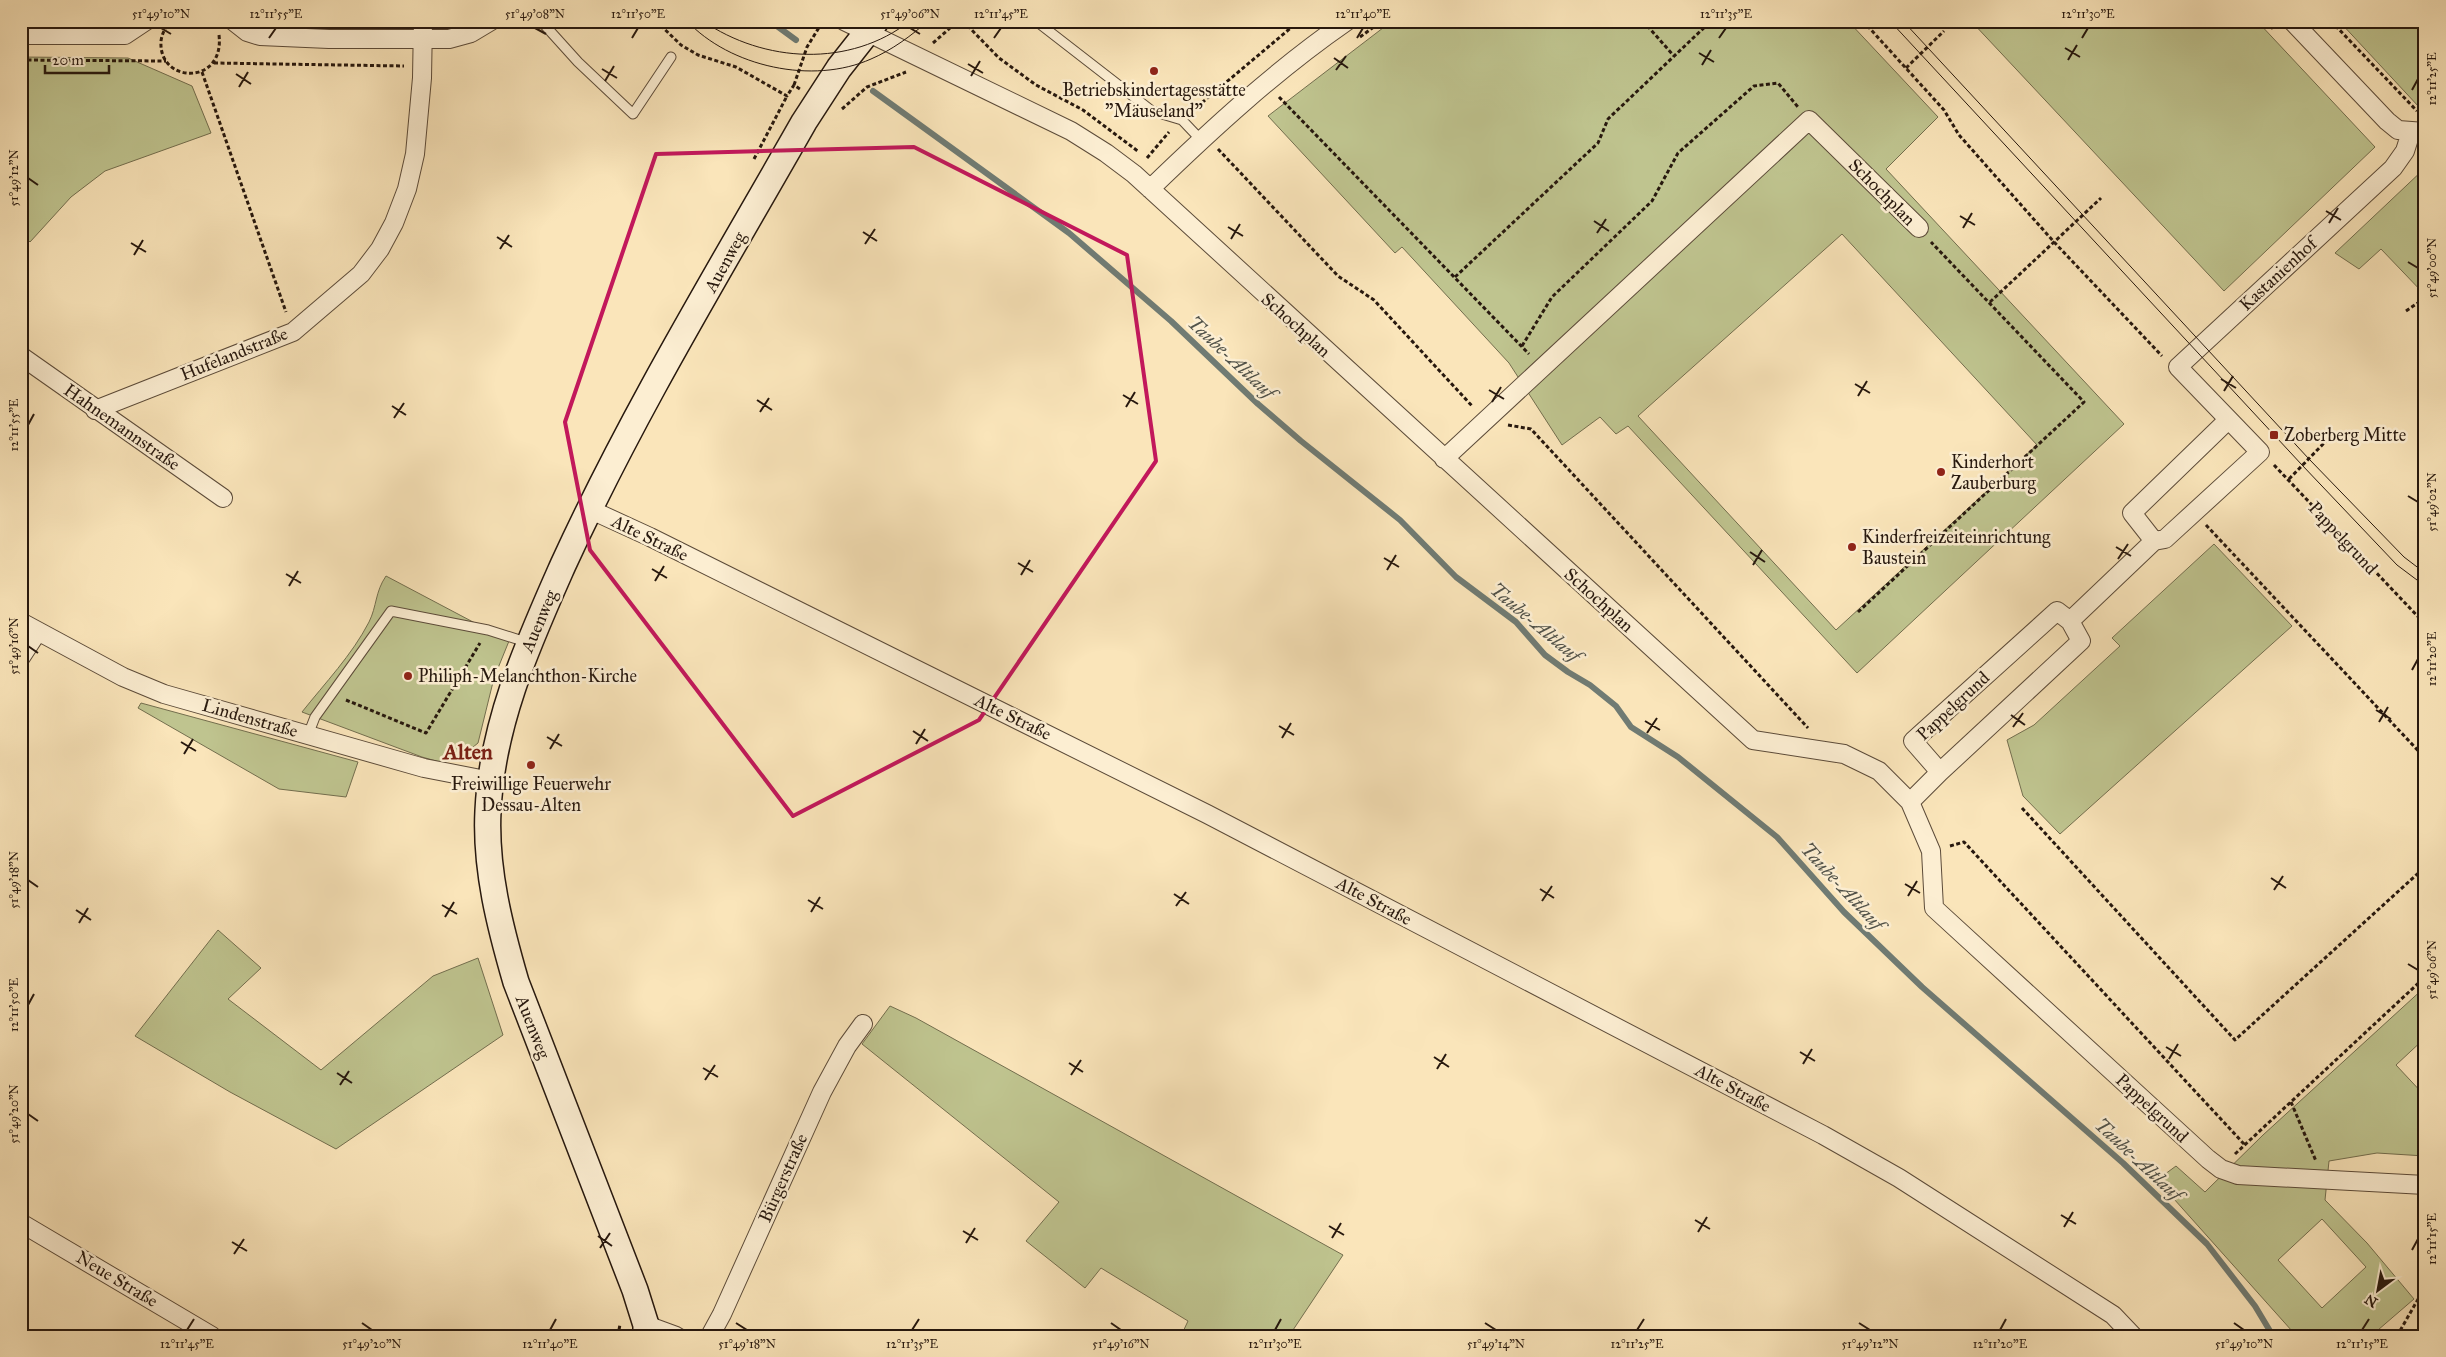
<svg xmlns="http://www.w3.org/2000/svg" width="2446" height="1357" viewBox="0 0 2446 1357" font-family="'IM FELL Great Primer',serif">
  <style>
    .green { fill: #bfc48f; stroke: #736e4e; fill-rule: evenodd }
    .lines { fill: none; stroke-linecap: round; stroke-linejoin: round }
    .stream { stroke: #707b73; stroke-width: 6 }
    .lane-casing { stroke: #5c4b39; stroke-width: 11 }
    .street-casing { stroke: #5c4b39; stroke-width: 20 }
    .secondary-casing { stroke: #27180e; stroke-width: 28 }
    .path { stroke: #27180e; stroke-width: 3; stroke-dasharray: 4 2.5; stroke-linecap: butt }
    .lane { stroke: #fceed2; stroke-width: 9 }
    .street { stroke: #fceed2; stroke-width: 18 }
    .secondary { stroke: #fceed2; stroke-width: 25 }
    .tram { stroke: #27180e; stroke-width: 1 }
    .marked { fill: none; stroke: #c2185b; stroke-width: 4; stroke-linejoin: round }
    .ticks { fill: none; stroke: #27180e; stroke-width: 2 }
    .poi-dot { fill: #8f2418; stroke: #fceed2; stroke-width: 2 }
    .labels { text-anchor: middle; stroke-width: 5; stroke-linejoin: round; paint-order: stroke }
    .poi-label { font-size: 18px; fill: #27180e; stroke: #fceed2; text-anchor: start }
    .street-label { font-size: 18px; fill: #27180e; stroke: #fceed2 }
    .water-label { font-size: 19px; font-style: italic; fill: #515249; stroke: #fceed2 }
    .district-label { font-size: 22px; font-weight: bold; fill: #7a1f14; stroke: #fceed2 }
    .neatline { fill: none; stroke: #27180e; stroke-width: 2 }
    .ticks-label { font-size: 12px; text-anchor: middle; fill: #27180e }
  </style>
  <rect width="100%" height="100%" fill="#fae5ba"/>
  <filter id="stains"><feTurbulence type="fractalNoise" baseFrequency=".004" numOctaves="4"/><feColorMatrix values="0 0 0 0 .2 0 0 0 0 .09 0 0 0 0 .02 0 0 0 .5 -.17"/></filter>
  <radialGradient id="worn" r=".72"><stop offset=".6" stop-color="#630" stop-opacity="0"/><stop offset="1" stop-color="#630" stop-opacity=".3"/></radialGradient>
  <!-- green -->
  <path class="green" d="M1392,21H1848L1938,117L1886,169L2124,424L1857,673L1628,426L1616,434L1600,417L1562,445L1509,363L1402,247L1395,253L1268,116ZM1842,234L2037,445L1836,630L1638,416Z
    M1971,21H2257L2375,147L2224,291Z
    M2339,21H2425V102L2419,107Z
    M21,57L128,58L192,86L211,133L105,171L71,197L30,242L21,233Z
    M2425,168V295L2381,249L2359,269L2335,253Z
    M2214,544L2292,626L2060,834L2023,796L2007,740L2034,725L2120,646L2112,638Z
    M386,576L509,641L494,678L478,743L462,756L443,763L422,757L302,712C325,683 352,655 369,622C377,606 375,592 386,576Z
    M141,703L358,762L346,797L279,789L138,708Z
    M218,930L261,968L228,999L321,1070L433,976L478,958L503,1035L336,1149L230,1092L135,1036Z
    M2425,987V1038L2396,1065L2425,1096V1156L2377,1153L2329,1161L2325,1200L2367,1243L2414,1299L2371,1336H2300L2292,1331L2157,1180L2176,1166L2205,1192L2263,1135ZM2322,1219L2366,1267L2322,1308L2278,1260Z
    M890,1006L916,1018L1343,1255L1289,1336H1181L1188,1321L1101,1268L1085,1288L1026,1241L1059,1202L862,1044Z"/>
  <g class="lines">
    <!-- stream -->
    <path class="stream" d="M770,21L796,40
      M873,91L1069,233L1171,321L1258,404L1301,441L1400,520L1456,577L1516,622L1545,655L1568,672L1590,685L1616,706L1631,727L1678,757L1777,837L1844,912L1922,987L2123,1163L2207,1244L2255,1306L2273,1336"/>
    <defs>
      <path id="lane" d="M541,21L578,62L633,114L671,57
        M1036,21L1152,111L1182,120L1201,140
        M308,735L315,717L391,611L488,630L529,643"/>
      <path id="street" d="M233,21L247,32L260,36L329,39H449L471,33L491,21
        M844,21L1071,131L1106,153L1134,174L1753,740L1844,754L1879,771L1910,802
        M2292,21L2387,121L2398,130L2425,132
        M21,35H125L146,21
        M1150,189C1212,129 1276,70 1347,21
        M21,356L223,498
        M95,410L293,332L361,274L380,249L394,223L407,189L415,154L422,78L423,21
        M1444,459L1809,120L1919,228
        M589,509L650,537L1207,814L1823,1135L1899,1178L2113,1315L2133,1336
        M2154,541L2132,513L2228,420
        M2057,611L2070,621L2081,641L1940,772L1913,741Z
        M2070,621L2154,541L2165,539L2260,452L2178,367L2393,168L2405,151L2411,132
        M21,622L123,677L164,694L424,768L491,781
        M21,657L38,631
        M1940,772L1910,802L1931,851L1934,908L2208,1159L2221,1169L2238,1175L2425,1185
        M21,1223L212,1336
        M646,1325L676,1336
        M710,1336L722,1314L822,1092L847,1046L863,1024"/>
      <path id="secondary" d="M646,1336V1325L635,1290L516,982C500,927 485,869 488,811C492,723 528,644 563,565C633,412 721,268 804,122L839,68L876,21"/>
    </defs>
    <!-- lane casing -->
    <use href="#lane" class="lane-casing"/>
    <!-- street casing -->
    <use href="#street" class="street-casing"/>
    <!-- secondary casing -->
    <use href="#secondary" class="secondary-casing"/>
    <!-- path -->
    <path class="path" d="M172,21C165,26 162,34 161,41C158,84 225,86 219,35
      M210,21L214,28
      M656,21L681,45L698,55L736,67L787,96L794,85L800,89
      M963,21L999,58L1036,85L1083,110L1139,152
      M1643,21L1674,56
      M1863,21L1944,110L1959,135L2054,242L2162,356
      M2266,21L2274,30
      M2331,21L2417,111
      M1360,37L1382,21
      M933,43L958,21
      M21,60L166,61
      M214,63L404,66
      M1906,68L1944,31
      M202,72L286,312
      M794,85L807,47L823,21
      M1279,97L1529,354
      M842,109L867,87L906,72
      M1192,111L1299,21
      M1218,149L1338,276L1374,300L1473,407
      M1147,158L1169,132
      M754,159L787,96
      M1455,277L1598,143L1608,119L1711,21
      M1990,302L2101,198
      M2406,311L2425,298
      M1522,346L1552,297L1652,201L1678,153L1754,86L1778,83L1798,107
      M1508,425L1531,429L1808,728
      M2274,465L2425,624
      M2289,479L2328,439
      M2206,525L2425,758
      M1858,612L2084,402L1931,242
      M346,700L426,733L480,643
      M2022,808L2235,1040L2425,867
      M1950,846L1964,842L2244,1144
      M2291,1102L2316,1161
      M2235,1154L2425,977
      M618,1336L620,1324
      M2397,1336L2425,1287"/>
    <!-- lane -->
    <use href="#lane" class="lane"/>
    <!-- street -->
    <use href="#street" class="street"/>
    <!-- secondary -->
    <use href="#secondary" class="secondary"/>
    <!-- tram -->
    <path class="tram" d="M687,21C730,67 813,85 871,59C892,50 911,36 928,21
      M703,21C764,63 850,68 910,21
      M1890,21L2302,465L2397,565L2425,586
      M1903,21L2309,459L2404,557L2425,573"/>
  </g>
  <!-- marked area -->
  <path class="marked" d="M914,147L1127,255L1156,461L979,720L793,816L590,550L565,422L656,154Z"/>
  <!-- ticks -->
  <path class="ticks" d="M161,28L171,34M535,28L546,34M910,28L920,34M269,38L276,28M632,38L638,28M994,38L1001,28M1357,38L1363,28M1719,38L1726,28M2082,38L2088,28M2065,48L2080,57M1699,53L1714,62M1334,58L1348,68M2068,60L2077,45M968,64L983,73M1702,65L1711,50M602,69L617,78M1336,70L1346,56M236,74L251,84M971,76L980,61M605,81L614,66M239,87L248,72M2412,90L2418,79M28,178L38,185M2326,211L2341,220M1960,216L1975,225M1594,221L1609,231M2329,223L2338,208M1228,227L1243,236M1963,228L1972,213M863,232L877,241M1597,233L1606,219M497,237L512,247M1231,239L1240,224M131,243L146,252M865,244L875,229M500,249L509,235M134,255L143,240M2408,262L2418,268M2221,379L2236,388M1855,384L1870,393M1489,390L1504,399M2224,391L2233,376M1123,395L1138,404M1858,396L1867,381M757,400L772,410M1492,402L1501,387M392,406L406,415M1126,407L1135,392M760,412L769,398M394,418L404,403M28,425L34,414M2408,496L2418,502M2116,547L2131,556M1750,552L1765,562M1384,558L1399,567M2118,559L2128,544M1018,563L1033,572M1753,565L1762,550M652,569L667,578M1387,570L1396,555M286,574L301,583M1021,575L1030,560M655,581L664,566M289,586L298,571M28,646L38,653M2412,670L2418,659M2376,710L2391,719M2011,715L2025,725M1645,721L1660,730M2379,722L2388,707M1279,726L1294,735M2013,727L2023,713M913,731L928,741M1647,733L1657,718M547,737L562,746M1282,738L1291,723M181,742L196,751M916,744L925,729M550,749L559,734M184,754L193,739M2271,878L2286,888M28,880L38,887M1905,884L1920,893M1540,889L1554,898M2274,890L2283,876M1174,894L1189,904M1908,896L1917,881M808,900L823,909M1542,901L1552,886M442,905L457,914M1176,906L1186,892M76,910L91,920M811,912L820,897M445,917L454,902M79,923L88,908M2408,964L2418,970M28,1005L34,994M2166,1047L2181,1056M1800,1052L1815,1061M1434,1057L1449,1067M2169,1059L2178,1044M1069,1063L1083,1072M1803,1064L1812,1049M703,1068L718,1077M1437,1069L1446,1054M337,1073L352,1083M1071,1075L1081,1060M705,1080L715,1065M340,1085L349,1071M28,1114L38,1121M2061,1215L2076,1224M1695,1220L1710,1229M1329,1226L1344,1235M2064,1227L2073,1212M963,1231L978,1240M1698,1232L1707,1217M598,1236L612,1246M1332,1238L1341,1223M232,1242L247,1251M966,1243L975,1228M600,1248L610,1233M2412,1250L2418,1239M234,1254L244,1239M362,1323L372,1330M736,1323L747,1330M1111,1323L1121,1330M1485,1323L1496,1330M1859,1323L1870,1330M2234,1323L2244,1330M187,1330L194,1319M550,1330L556,1319M912,1330L919,1319M1275,1330L1281,1319M1637,1330L1644,1319M2000,1330L2006,1319M2362,1330L2369,1319"/>
  <!-- markers -->
  <g class="poi-dot">
    <circle cx="1154" cy="71" r="5"/>
    <rect x="2269" y="430" width="10" height="10" rx="2.5"/>
    <circle cx="1941" cy="472" r="5"/>
    <circle cx="1852" cy="547" r="5"/>
    <circle cx="408" cy="676" r="5"/>
    <circle cx="531" cy="765" r="5"/>
  </g>
  <g class="labels">
    <!-- poi labels -->
    <g class="poi-label">
      <text x="1154" y="96" text-anchor="middle">Betriebskindertagesstätte<tspan x="1154" dy="21">"Mäuseland"</tspan></text>
      <text x="2284" y="441">Zoberberg Mitte</text>
      <text x="1951" y="468">Kinderhort<tspan x="1951" dy="21">Zauberburg</tspan></text>
      <text x="1862" y="543">Kinderfreizeiteinrichtung<tspan x="1862" dy="21">Baustein</tspan></text>
      <text x="418" y="682">Philiph-Melanchthon-Kirche</text>
      <text x="531" y="790" text-anchor="middle">Freiwillige Feuerwehr<tspan x="531" dy="21">Dessau-Alten</tspan></text>
    </g>
    <!-- street labels -->
    <g class="street-label">
      <text transform="translate(1882 192) rotate(45)" y="6">Schochplan</text>
      <text transform="translate(725 262) rotate(-61)" y="6">Auenweg</text>
      <text transform="translate(2278 274) rotate(-43)" y="6">Kastanienhof</text>
      <text transform="translate(1296 325) rotate(42)" y="6">Schochplan</text>
      <text transform="translate(234 354) rotate(-22)" y="6">Hufelandstraße</text>
      <text transform="translate(122 427) rotate(35)" y="6">Hahnemannstraße</text>
      <text transform="translate(650 538) rotate(26)" y="6">Alte Straße</text>
      <text transform="translate(2343 538) rotate(47)" y="6">Pappelgrund</text>
      <text transform="translate(1599 600) rotate(42)" y="6">Schochplan</text>
      <text transform="translate(539 621) rotate(-67)" y="6">Auenweg</text>
      <text transform="translate(1953 706) rotate(-43)" y="6">Pappelgrund</text>
      <text transform="translate(1013 717) rotate(26)" y="6">Alte Straße</text>
      <text transform="translate(250 718) rotate(16)" y="6">Lindenstraße</text>
      <text transform="translate(1374 901) rotate(28)" y="6">Alte Straße</text>
      <text transform="translate(533 1027) rotate(69)" y="6">Auenweg</text>
      <text transform="translate(1733 1088) rotate(28)" y="6">Alte Straße</text>
      <text transform="translate(2152 1108) rotate(43)" y="6">Pappelgrund</text>
      <text transform="translate(783 1178) rotate(-66)" y="6">Bürgerstraße</text>
      <text transform="translate(117 1279) rotate(31)" y="6">Neue Straße</text>
    </g>
    <!-- water labels -->
    <g class="water-label">
      <text transform="translate(1232 357) rotate(43)" y="7">Taube-Altlauf</text>
      <text transform="translate(1536 622) rotate(40)" y="7">Taube-Altlauf</text>
      <text transform="translate(1843 886) rotate(47)" y="7">Taube-Altlauf</text>
      <text transform="translate(2139 1159) rotate(43)" y="7">Taube-Altlauf</text>
    </g>
    <!-- district labels -->
    <g class="district-label">
      <text x="468" y="759">Alten</text>
    </g>
  </g>
  <!-- margin -->
  <rect width="2446" height="1357" fill="none" stroke="#fae5ba" stroke-width="55"/>
  <!-- north arrow -->
  <g transform="translate(2378 1290) rotate(212)" stroke="#fceed2" stroke-width="4" paint-order="stroke">
  <path d="M0-4L9 19L0 12L-9 19Z" fill="#27180e"/>
  <text y="-8" font-size="14" font-weight="bold" text-anchor="middle" fill="#27180e">N</text>
  </g>
  <!-- scale -->
  <path d="M45 65v8h64v-8" fill="none" stroke="#27180e" stroke-width="2.5"/>
  <text x="52" y="65" font-size="15" fill="#27180e" stroke="#fceed2" stroke-width="4" paint-order="stroke">20 m</text>
  <rect x="28" y="28" width="2390" height="1302" class="neatline"/>
  <g class="ticks-label">
    <text x="161" y="18">51°49'10"N</text>
    <text x="276" y="18">12°11'55"E</text>
    <text x="535" y="18">51°49'08"N</text>
    <text x="638" y="18">12°11'50"E</text>
    <text x="910" y="18">51°49'06"N</text>
    <text x="1001" y="18">12°11'45"E</text>
    <text x="1363" y="18">12°11'40"E</text>
    <text x="1726" y="18">12°11'35"E</text>
    <text x="2088" y="18">12°11'30"E</text>
    <text transform="translate(2432 79) rotate(-90)" y="4">12°11'25"E</text>
    <text transform="translate(14 178) rotate(-90)" y="4">51°49'12"N</text>
    <text transform="translate(2432 268) rotate(-90)" y="4">51°49'00"N</text>
    <text transform="translate(14 425) rotate(-90)" y="4">12°11'55"E</text>
    <text transform="translate(2432 502) rotate(-90)" y="4">51°49'02"N</text>
    <text transform="translate(14 646) rotate(-90)" y="4">51°49'16"N</text>
    <text transform="translate(2432 659) rotate(-90)" y="4">12°11'20"E</text>
    <text transform="translate(14 880) rotate(-90)" y="4">51°49'18"N</text>
    <text transform="translate(2432 970) rotate(-90)" y="4">51°49'06"N</text>
    <text transform="translate(14 1005) rotate(-90)" y="4">12°11'50"E</text>
    <text transform="translate(14 1114) rotate(-90)" y="4">51°49'20"N</text>
    <text transform="translate(2432 1239) rotate(-90)" y="4">12°11'15"E</text>
    <text x="187" y="1348">12°11'45"E</text>
    <text x="372" y="1348">51°49'20"N</text>
    <text x="550" y="1348">12°11'40"E</text>
    <text x="747" y="1348">51°49'18"N</text>
    <text x="912" y="1348">12°11'35"E</text>
    <text x="1121" y="1348">51°49'16"N</text>
    <text x="1275" y="1348">12°11'30"E</text>
    <text x="1496" y="1348">51°49'14"N</text>
    <text x="1637" y="1348">12°11'25"E</text>
    <text x="1870" y="1348">51°49'12"N</text>
    <text x="2000" y="1348">12°11'20"E</text>
    <text x="2244" y="1348">51°49'10"N</text>
    <text x="2362" y="1348">12°11'15"E</text>
  </g>
  <rect width="100%" height="100%" filter="url(#stains)"/>
  <rect width="100%" height="100%" fill="url(#worn)"/>
</svg>
